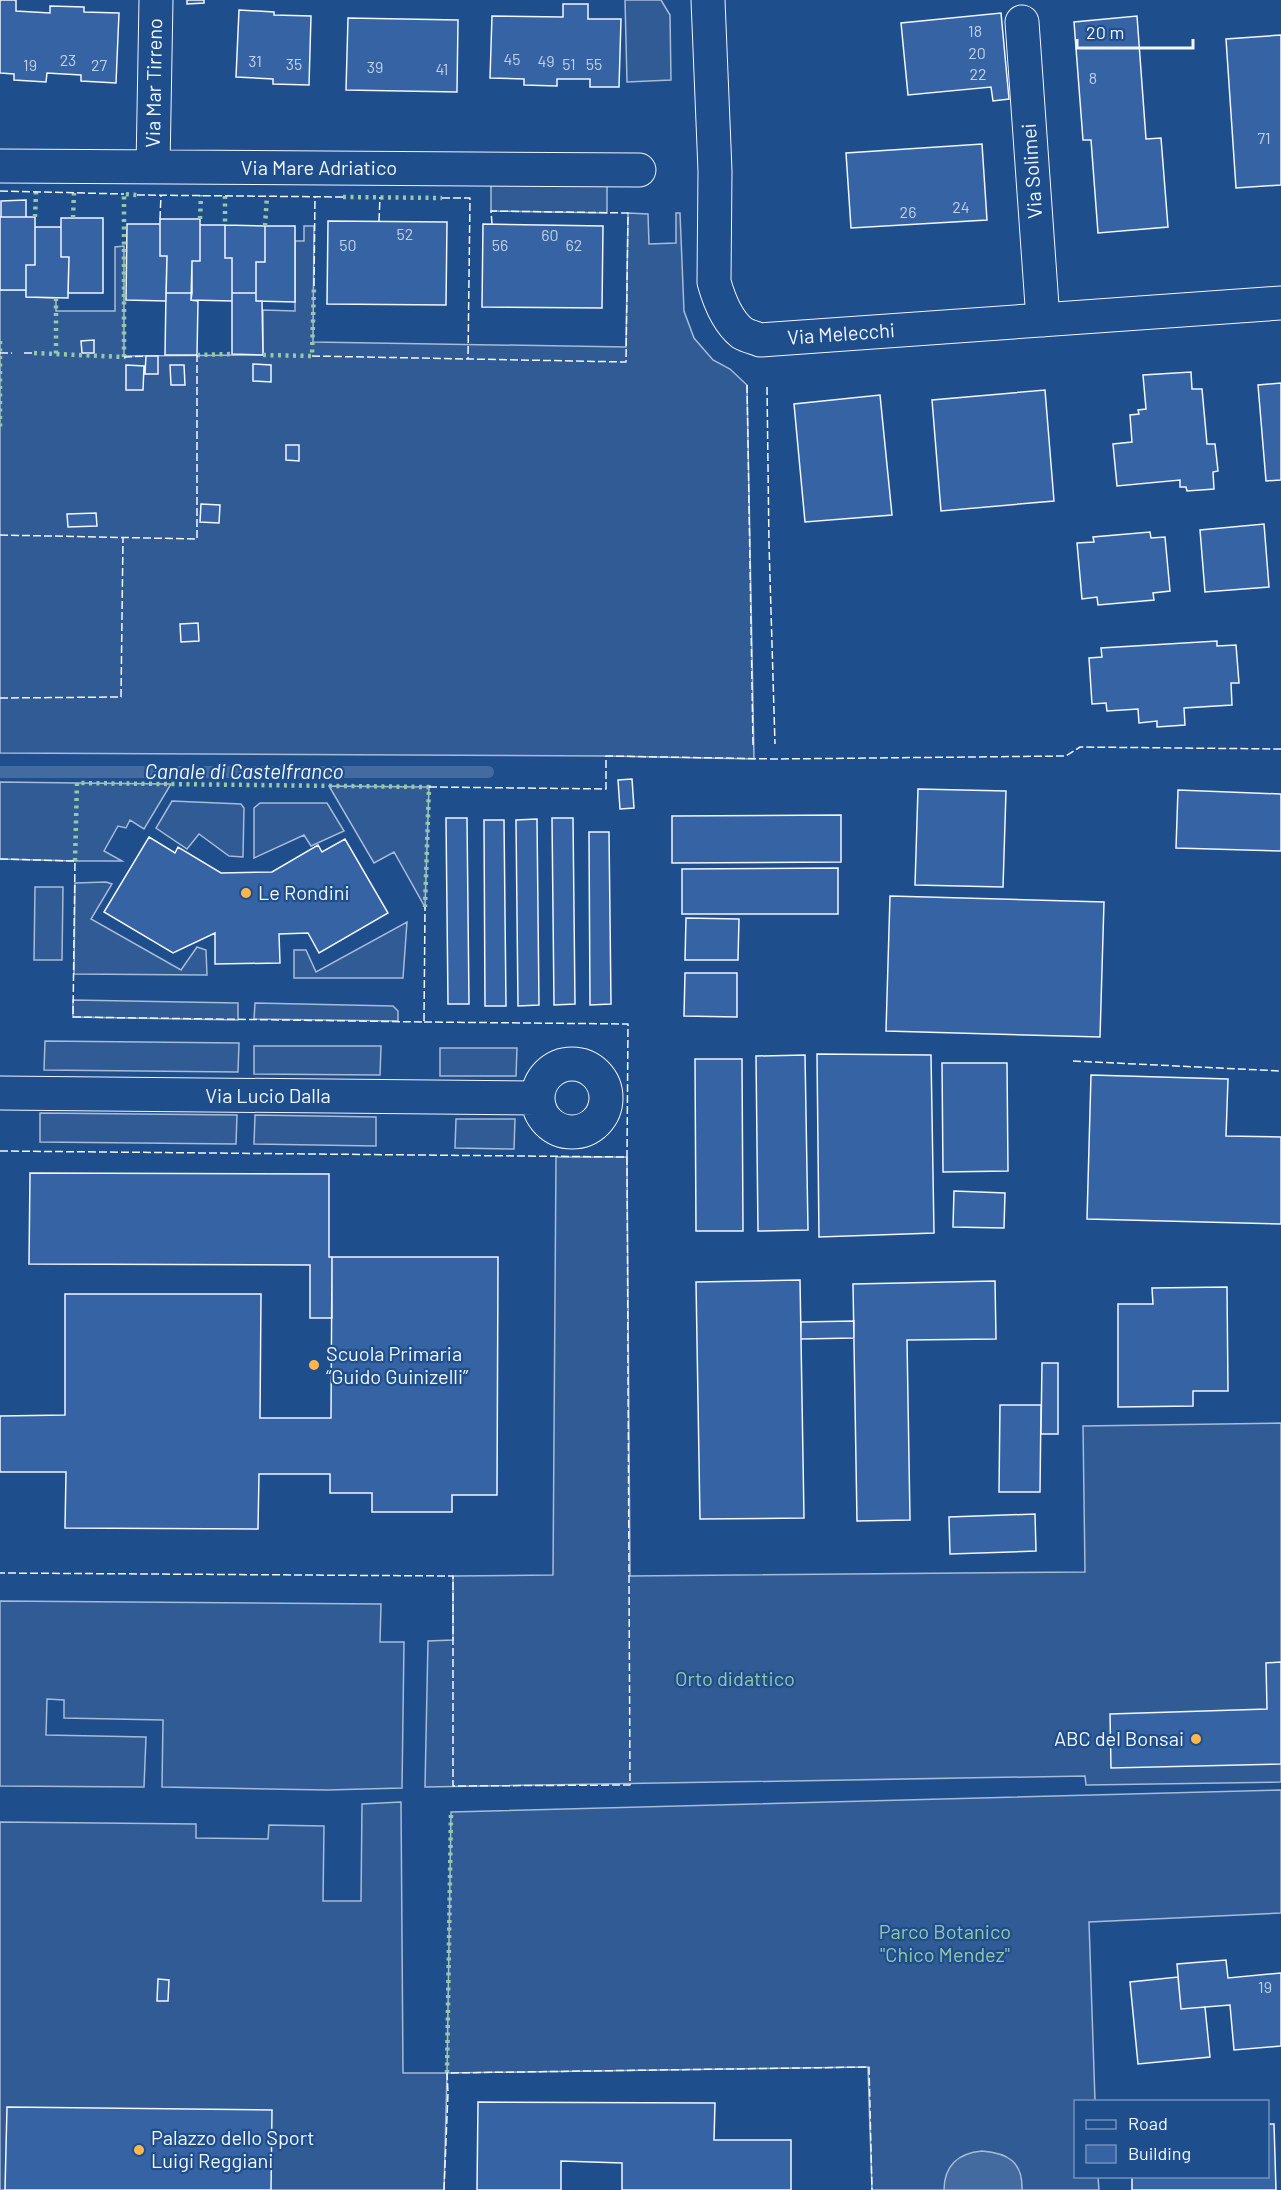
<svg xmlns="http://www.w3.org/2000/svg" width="1281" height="2190" viewBox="0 0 1281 2190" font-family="Barlow,sans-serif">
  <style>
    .built { fill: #305b95; stroke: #a8bbd7; stroke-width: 1.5 }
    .water { fill: #446ba0; stroke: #a8bbd7; stroke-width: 1.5 }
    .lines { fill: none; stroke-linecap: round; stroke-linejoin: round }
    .stream { stroke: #446ba0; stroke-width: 12 }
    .building { fill: #3563a3; stroke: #f2f6ff; stroke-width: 1.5 }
    .minor-casing { stroke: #f2f6ff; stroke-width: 35 }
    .minor { stroke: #1f4e8c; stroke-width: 33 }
    .hedge { stroke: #97c8a6; stroke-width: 4.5; stroke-dasharray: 3 4.5; stroke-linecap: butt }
    .fence { stroke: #f2f6ff; stroke-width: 1.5; stroke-dasharray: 8 3; stroke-linecap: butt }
    .poi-dot { fill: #ffb74d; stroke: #1f4e8c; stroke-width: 2 }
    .labels { text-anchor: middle; stroke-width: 4.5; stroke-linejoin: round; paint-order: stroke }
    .number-label { font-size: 16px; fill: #c3d1e8 }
    .street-label { font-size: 20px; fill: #f2f6ff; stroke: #1f4e8c }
    .poi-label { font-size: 20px; fill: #f2f6ff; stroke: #1f4e8c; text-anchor: start }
    .park-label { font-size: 20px; fill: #97c8a6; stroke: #1f4e8c }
    .water-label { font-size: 21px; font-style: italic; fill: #f2f6ff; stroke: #1f4e8c }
  </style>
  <rect width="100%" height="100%" fill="#1f4e8c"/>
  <!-- built -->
  <path class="built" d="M625,0H661L670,15L671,80L627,82Z
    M491,184L607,185V213L491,211Z
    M628,213L648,214L649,244L676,243V213H680L684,311L694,338L713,360L730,369L747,385L754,759L606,756L0,753V290H26L27,297L56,298V311H115V247L124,246V356L263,355V310L295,311V241H304V226H314L313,342L626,347Z
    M0,782L77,783L171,784L144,829L130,820L126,828L118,826L104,851L122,861H75L0,859Z
    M329,786L429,787L425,907L394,852L374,863Z
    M172,801L241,804L244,808L243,857L229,856L199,834L187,849L156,828Z
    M260,803H327L344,831L311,846L304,835L254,858V808Z
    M106,882L112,884L91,919L181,970L197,947L206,950L207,975L74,974L75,883Z
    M35,887H63L62,960H34Z
    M407,922L403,978H294V950H306L316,972Z
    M73,1000L238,1003V1020L73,1017Z
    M255,1003L393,1006L398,1011V1021L254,1019Z
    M45,1041L239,1043L238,1072L44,1070Z
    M254,1046H381L380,1075L254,1074Z
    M440,1048H517L516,1076H440Z
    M40,1113L237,1115L236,1144L40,1142Z
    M255,1115L376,1117V1146L254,1144Z
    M456,1119H515L514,1149L455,1148Z
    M556,1157H627L630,1576L1085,1572L1083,1426L1281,1423V1782L1086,1785L1085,1776L425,1787L428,1641L453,1640V1576L553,1575Z
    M0,1601L381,1604L380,1642H404L402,1788L327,1790L162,1787L163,1720L64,1718V1700L47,1699L46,1735L146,1737L144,1787L0,1786Z
    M1281,1790V1913L1089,1922L1095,2101L1076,2102V2176L1098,2177L1099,2190H872L868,2067L447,2073L444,2190H0V1822L196,1824V1838L268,1839L269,1825L324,1826L323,1901H361L362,1804L401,1802L403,2073H447L451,1812Z"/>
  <!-- water -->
  <path class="water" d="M982,2151C1008,2153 1023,2162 1022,2190H944C944,2166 958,2153 982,2151Z"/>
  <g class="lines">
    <!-- stream -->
    <path class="stream" d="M0,772H488"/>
  </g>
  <!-- building -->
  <path class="building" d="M0,0H16V11L50,13V6L84,7V12L119,13L116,83L81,81V75L47,73L46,82L14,80V74L0,73Z
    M187,0H204V3L187,4Z
    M563,4H588V19H621L619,87H590V79H557V86L524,85V79L490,78L492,16L563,17Z
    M239,10L274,12V15L311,16L309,85L273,84V79L236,77Z
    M1001,13L1009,99L993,101L991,87L908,95L901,23Z
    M1137,16L1146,139L1161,138L1168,227L1098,233L1091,140H1083L1074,22Z
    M348,18L458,20L457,92L346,90Z
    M1281,35V185L1236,188L1226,39Z
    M982,144L987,220L851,228L846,153Z
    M26,200V217H1V201Z
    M0,217H35V265H26V290H0Z
    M61,218H103V293H68L69,257H61Z
    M160,219H200V261H192V293H166L167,256H160Z
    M328,221L447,222L446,305L327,304Z
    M127,224H160V256H167L166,301L126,300Z
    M483,224L603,226L602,308L482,307Z
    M200,225H225V258H232V301L191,300L192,261H200Z
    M225,225L265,226V262H256V293H232V258H225Z
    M265,226H295V302L256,301V262H265Z
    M35,227H61V257H69L68,298L26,297V265H35Z
    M166,293H192L191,300L198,301L197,355H165Z
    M232,293H256V301H262L263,355L232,354Z
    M94,340V353H82L81,341Z
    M146,356H158V374H145Z
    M253,364L271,365V382L253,381Z
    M126,365L144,366L143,390H126Z
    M170,365H184L185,385H171Z
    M1191,372L1192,389H1202L1207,444H1215L1218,471L1213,472L1214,489L1187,491L1186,487H1180V480L1117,486L1113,444L1132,442L1130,415L1139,414L1138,410L1146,409L1143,375Z
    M1281,383V480L1266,481L1258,385Z
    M1045,390L1054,501L941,511L932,400Z
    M880,395L892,515L805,522L794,404Z
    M286,445H299V461L286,460Z
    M201,504L220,505L219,523L200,522Z
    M96,513L97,526L68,527L67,514Z
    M1264,524L1269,587L1205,592L1200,530Z
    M1150,532L1151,538L1165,537L1170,591L1153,593L1154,600L1098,605L1097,597L1082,599L1077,543L1094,542L1093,537Z
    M198,623L199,641L181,642L180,624Z
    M1217,641V646L1236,645L1239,683H1231L1232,705L1184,708L1185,725L1157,727V721L1139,723L1138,709L1107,711L1106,703L1092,704L1089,658L1102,657L1101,648Z
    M632,779L634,808L620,809L618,780Z
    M918,789L1006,791L1003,887L915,885Z
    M1178,790L1281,794V851L1176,848Z
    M841,815V862L672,863V816Z
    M446,818H467L469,1004H448Z
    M552,818H573L575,1004L554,1005Z
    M537,819L539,1005L518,1006L516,820Z
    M484,820H504L506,1006H485Z
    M589,832H609L611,1004L590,1005Z
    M149,837L175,853L178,847L221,873L272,872L318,845L322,852L345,839L388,913L319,953L308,933L279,934L280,963L215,964V933L173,953L104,912Z
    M838,868V914H682V869Z
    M890,896L1104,902L1100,1037L886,1031Z
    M686,918L739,919L738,960H685Z
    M685,973H737V1017L684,1016Z
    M817,1054L931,1055L934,1233L819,1237Z
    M805,1055L808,1230L758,1231L756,1056Z
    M695,1059H742L743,1231H696Z
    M942,1063H1007L1008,1171L943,1172Z
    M1091,1075L1228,1079L1226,1136L1281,1137V1224L1087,1219Z
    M30,1173L329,1174V1257H332V1318H310V1265L29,1264Z
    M954,1191L1005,1193L1004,1228L953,1227Z
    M332,1257H498L497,1495H452V1512H372V1493H330V1474H259L258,1529L65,1528L66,1472H0V1416L65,1415V1294H261L260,1418H331Z
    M800,1280L804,1518L700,1519L696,1282Z
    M995,1281L996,1339L907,1340L910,1520L857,1521L853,1284Z
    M1227,1287L1228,1391H1193V1406L1118,1407V1304H1153L1152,1288Z
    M854,1321V1338L801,1339V1322Z
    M1042,1363H1058V1434H1041Z
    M1000,1405H1041L1040,1492H999Z
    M1035,1514L1036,1551L950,1554L949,1517Z
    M1281,1662V1764L1111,1768L1110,1714L1267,1709L1266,1663Z
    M1226,1960L1228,1978L1281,1973V2046L1234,2050L1230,2005L1181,2009L1177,1964Z
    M1178,1977L1181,2009L1205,2007L1210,2057L1138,2064L1130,1982Z
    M158,1979L169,1980L168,2001H157Z
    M478,2102L715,2103L714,2140H791V2190H622V2163L561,2161V2190H477Z
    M7,2107L272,2110L271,2190H5Z
    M1268,2124H1274L1276,2190H1132V2176H1268Z"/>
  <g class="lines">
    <defs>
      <path id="minor" d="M708,0L715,171L714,282C719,300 727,321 742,333C747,336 755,338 760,340L1281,303
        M1022,22L1043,320
        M0,166L639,170
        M153,167L156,0
        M538 1098a34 34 0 1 1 68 0a34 34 0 1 1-68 0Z
        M0,1093L537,1098"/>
    </defs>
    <!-- minor casing -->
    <use href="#minor" class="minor-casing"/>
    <!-- minor -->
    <use href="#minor" class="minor"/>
    <!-- hedge -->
    <path class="hedge" d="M225,196V225
      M343,197L442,198
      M35,217L36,192
      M73,218L74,193
      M200,219L201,195
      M265,226L267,196
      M56,298V354
      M0,341V431
      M34,353L124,357V194L137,195
      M197,355L232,354
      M263,355L312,356L314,286
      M75,861L77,783L429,787L425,907
      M447,2073L451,1812"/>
    <!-- fence -->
    <path class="fence" d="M0,191L124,194
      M137,195L343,197
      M442,198H470L468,359
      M160,219L161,195
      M379,221L380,197
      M314,286L315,196
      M0,353H12
      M24,353H34
      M312,356L626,362L628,213L491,211L492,224
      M124,357L146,356
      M747,385L753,745
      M767,387L769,544L775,744
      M0,535L197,539V355
      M0,698L121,697L123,538
      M429,787L606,789V756L776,759L1066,756L1080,747L1281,749
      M0,859L75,861L73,1017L424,1022L425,907
      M424,1022L628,1024L627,1157
      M1073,1061L1281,1071
      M0,1151L627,1157L630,1785L453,1786V1576L0,1573
      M444,2190L448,2093L447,2073L869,2067L872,2190"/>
  </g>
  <!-- markers -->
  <g class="poi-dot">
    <circle cx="246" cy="893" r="6"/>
    <circle cx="314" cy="1365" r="6"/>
    <circle cx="1196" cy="1739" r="6"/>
    <circle cx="139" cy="2150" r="6"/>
  </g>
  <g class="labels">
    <!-- number labels -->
    <g class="number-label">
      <text x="975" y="37">18</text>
      <text x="977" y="59">20</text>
      <text x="512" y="65">45</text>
      <text x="68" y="66">23</text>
      <text x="255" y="67">31</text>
      <text x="546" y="67">49</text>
      <text x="294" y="70">35</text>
      <text x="569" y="70">51</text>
      <text x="594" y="70">55</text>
      <text x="30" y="71">19</text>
      <text x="99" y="71">27</text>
      <text x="375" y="73">39</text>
      <text x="442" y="75">41</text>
      <text x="978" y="80">22</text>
      <text x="1093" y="84">8</text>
      <text x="1264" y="144">71</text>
      <text x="961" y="213">24</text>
      <text x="908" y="218">26</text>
      <text x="405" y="240">52</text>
      <text x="550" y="241">60</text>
      <text x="348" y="251">50</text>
      <text x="500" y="251">56</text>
      <text x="574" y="251">62</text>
      <text x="1265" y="1993">19</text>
    </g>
    <!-- street labels -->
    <g class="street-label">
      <text transform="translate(154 83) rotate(-89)" y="7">Via Mar Tirreno</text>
      <text x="319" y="175">Via Mare Adriatico</text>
      <text transform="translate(1032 171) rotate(-94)" y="7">Via Solimei</text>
      <text transform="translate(841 334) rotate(-4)" y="7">Via Melecchi</text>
      <text x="268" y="1103">Via Lucio Dalla</text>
    </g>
    <!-- poi labels -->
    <g class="poi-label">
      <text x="258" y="900">Le Rondini</text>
      <text x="326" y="1361">Scuola Primaria<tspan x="326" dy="23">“Guido Guinizelli”</tspan></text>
      <text x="1184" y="1746" text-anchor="end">ABC del Bonsai</text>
      <text x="151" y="2145">Palazzo dello Sport<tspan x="151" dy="23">Luigi Reggiani</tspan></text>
    </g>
    <!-- park labels -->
    <g class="park-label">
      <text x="735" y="1686">Orto didattico</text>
      <text x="945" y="1939">Parco Botanico<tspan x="945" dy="23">"Chico Mendez"</tspan></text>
    </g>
    <!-- water labels -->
    <g class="water-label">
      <text x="244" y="779">Canale di Castelfranco</text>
    </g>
  </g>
  <!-- legend -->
  <rect x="1074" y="2100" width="195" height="78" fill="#1f4e8c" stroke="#7391ba" stroke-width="1.5"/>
  <rect x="1086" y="2120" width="30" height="9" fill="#1f4e8c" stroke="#7391ba" stroke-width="1.5"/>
  <text x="1128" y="2130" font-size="18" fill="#f2f6ff">Road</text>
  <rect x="1086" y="2145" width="30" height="18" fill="#3563a3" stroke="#7391ba" stroke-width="1.5"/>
  <text x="1128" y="2160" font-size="18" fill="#f2f6ff">Building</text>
  <!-- scale -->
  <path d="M1077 39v9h116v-9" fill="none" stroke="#f2f6ff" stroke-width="3"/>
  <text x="1086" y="39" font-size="18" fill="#f2f6ff" stroke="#1f4e8c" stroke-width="4.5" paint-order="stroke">20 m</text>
</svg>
